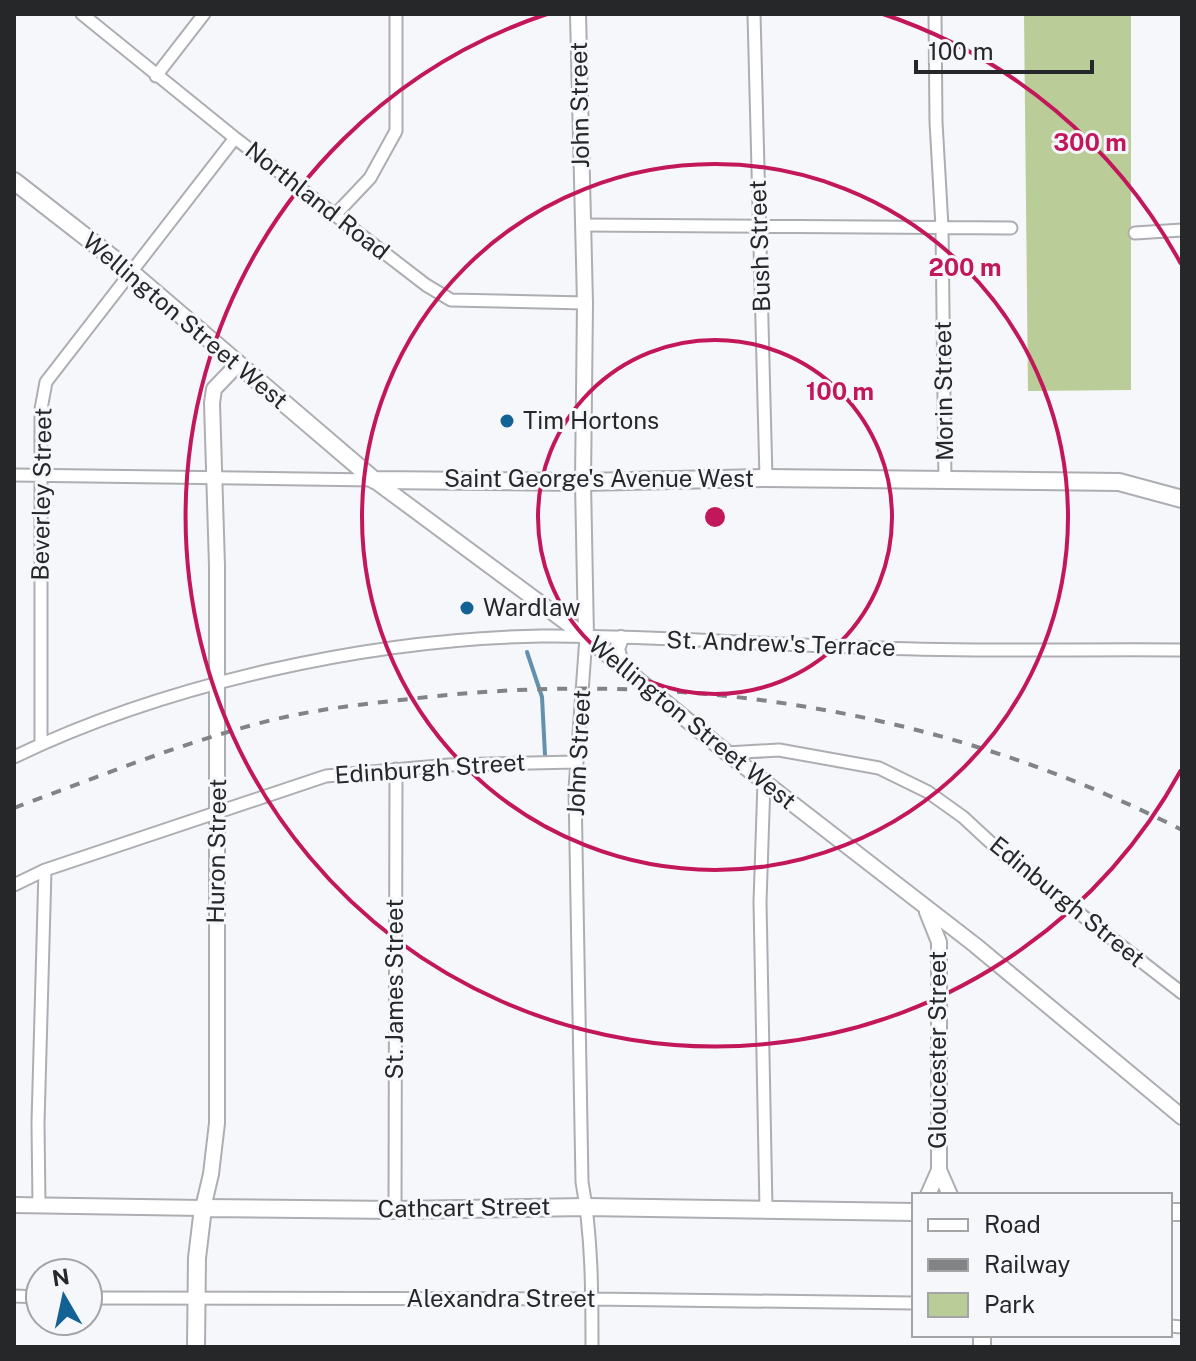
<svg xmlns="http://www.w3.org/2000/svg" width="1196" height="1361" viewBox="0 0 1196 1361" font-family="'Public Sans',sans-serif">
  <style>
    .green { fill: #bacc98 }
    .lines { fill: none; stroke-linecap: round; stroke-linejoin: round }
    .stream { stroke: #6291ad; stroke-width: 4 }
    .minor-casing { stroke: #adaeb2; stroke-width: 15 }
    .tertiary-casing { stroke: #adaeb2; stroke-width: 18 }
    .secondary-casing { stroke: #adaeb2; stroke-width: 20 }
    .minor { stroke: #fff; stroke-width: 11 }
    .tertiary { stroke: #fff; stroke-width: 14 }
    .secondary { stroke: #fff; stroke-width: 16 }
    .rail { stroke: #828385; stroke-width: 4; stroke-dasharray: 10 10; stroke-linecap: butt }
    .ring { fill: none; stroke: #c2185b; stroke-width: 4 }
    .poi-dot { fill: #126294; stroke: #f6f7fa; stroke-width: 3 }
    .labels { text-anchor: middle; stroke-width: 6; stroke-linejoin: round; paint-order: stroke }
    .street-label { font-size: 24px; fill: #262728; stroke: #f6f7fa }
    .poi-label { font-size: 24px; fill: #262728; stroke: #f6f7fa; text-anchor: start }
    .centre { fill: #c2185b; stroke: #f6f7fa; stroke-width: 4 }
    .ring-label { font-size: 24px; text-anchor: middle; font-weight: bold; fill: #c2185b; stroke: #f6f7fa; stroke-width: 6; stroke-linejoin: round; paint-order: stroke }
  </style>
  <rect width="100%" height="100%" fill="#f6f7fa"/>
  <!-- green -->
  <path class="green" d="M1024,14H1131V390L1028,391Z"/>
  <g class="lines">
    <!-- stream -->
    <path class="stream" d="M527,652L542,697L545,755"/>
    <defs>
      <path id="minor" d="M82,14L235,138L426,285L451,300L585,303
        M754,14L766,478
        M935,14L936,122L942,227L945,481
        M156,76L204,14
        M335,215L370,178L396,131V14
        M582,225L1011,228
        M1135,233L1182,230
        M14,475L373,480
        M586,637L575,789L582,1182C592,1236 592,1292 592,1347
        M41,744V409L46,382L235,138
        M727,753L779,750L879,768L928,792L963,817L1003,854L1182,993
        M14,757C168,683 370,639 541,636C654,635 767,645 880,648C980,652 1081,649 1182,650
        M764,782L760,902L766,1209
        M14,885L45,870L326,776L449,765L576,762
        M39,1205L38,1123L45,870
        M395,1210L396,769
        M14,1296L40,1297
        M88,1298L592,1299L914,1303
        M1170,1326L1182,1327"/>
      <path id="tertiary" d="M578,14L585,303L583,482L586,637
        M374,480L586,637L727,753L975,945L1182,1117
        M621,638L617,649L622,666
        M927,912L939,942V1170L950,1195
        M928,1195L939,1170
        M14,1205L203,1208L211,1174L217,1123V566L212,403L214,389L238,364"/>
      <path id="secondary" d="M14,181L132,273L374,480L583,482L766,478L1119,482L1182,499
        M1170,1212H1182
        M196,1347L197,1258L203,1208L395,1210L586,1207L914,1212
        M982,1347V1335"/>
    </defs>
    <!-- minor casing -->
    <use href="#minor" class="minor-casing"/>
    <!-- tertiary casing -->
    <use href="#tertiary" class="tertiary-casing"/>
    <!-- secondary casing -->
    <use href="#secondary" class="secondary-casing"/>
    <!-- minor -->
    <use href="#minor" class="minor"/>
    <!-- tertiary -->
    <use href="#tertiary" class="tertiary"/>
    <!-- secondary -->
    <use href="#secondary" class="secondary"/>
    <!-- rail -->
    <path class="rail" d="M14,808C100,776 183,742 272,720C317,709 364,704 410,699C676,667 943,708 1182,830"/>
  </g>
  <!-- distance rings -->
  <g class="ring">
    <circle cx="715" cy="517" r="177"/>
    <circle cx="715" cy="517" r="353"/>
    <path d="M1181 770A530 530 0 1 1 547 14M883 14A530 530 0 0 1 1181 264"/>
  </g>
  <!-- markers -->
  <g class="poi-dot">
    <circle cx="507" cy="421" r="8"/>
    <circle cx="467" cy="608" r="8"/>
  </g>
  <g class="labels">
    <!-- street labels -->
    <g class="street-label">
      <text transform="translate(580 105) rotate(-91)" y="8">John Street</text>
      <text transform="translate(317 201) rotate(38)" y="8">Northland Road</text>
      <text transform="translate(760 246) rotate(-92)" y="8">Bush Street</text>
      <text transform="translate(185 321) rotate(40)" y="8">Wellington Street West</text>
      <text transform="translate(944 391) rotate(-91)" y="8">Morin Street</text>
      <text x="599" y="487">Saint George's Avenue West</text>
      <text transform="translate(42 494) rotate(-89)" y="8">Beverley Street</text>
      <text transform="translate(781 644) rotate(2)" y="8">St. Andrew's Terrace</text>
      <text transform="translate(692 723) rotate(39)" y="8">Wellington Street West</text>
      <text transform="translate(579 753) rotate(-87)" y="8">John Street</text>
      <text transform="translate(430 769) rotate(-4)" y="8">Edinburgh Street</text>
      <text transform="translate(217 851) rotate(-89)" y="8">Huron Street</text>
      <text transform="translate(1067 902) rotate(39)" y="8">Edinburgh Street</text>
      <text transform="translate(395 989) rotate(-90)" y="8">St. James Street</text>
      <text transform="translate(938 1050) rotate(-90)" y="8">Gloucester Street</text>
      <text transform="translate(464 1208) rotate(-1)" y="8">Cathcart Street</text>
      <text x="501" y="1307">Alexandra Street</text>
    </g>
    <!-- poi labels -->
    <g class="poi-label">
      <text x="523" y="429">Tim Hortons</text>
      <text x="483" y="616">Wardlaw</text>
    </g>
  </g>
  <circle cx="715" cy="517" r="12" class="centre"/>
  <g class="ring-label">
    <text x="1090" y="151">300 m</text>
    <text x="965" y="276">200 m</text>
    <text x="840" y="400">100 m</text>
  </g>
  <!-- border -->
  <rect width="1196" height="1361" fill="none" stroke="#262728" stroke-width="32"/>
  <!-- legend -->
  <rect x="912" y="1193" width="260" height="144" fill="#f6f7fa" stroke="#a3a4a6" stroke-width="2"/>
  <rect x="928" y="1219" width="40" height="12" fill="#ffffff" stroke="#a3a4a6" stroke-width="2"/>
  <text x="984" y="1233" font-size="24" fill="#262728">Road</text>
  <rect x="928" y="1259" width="40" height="12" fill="#828385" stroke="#a3a4a6" stroke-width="2"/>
  <text x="984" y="1273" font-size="24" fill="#262728">Railway</text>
  <rect x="928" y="1293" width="40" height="24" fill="#bacc98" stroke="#a3a4a6" stroke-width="2"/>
  <text x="984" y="1313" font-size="24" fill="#262728">Park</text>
  <!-- north arrow -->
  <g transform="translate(64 1297) rotate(351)"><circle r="38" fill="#f6f7fa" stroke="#a3a4a6" stroke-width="2"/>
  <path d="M0-6L14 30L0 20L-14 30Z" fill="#126294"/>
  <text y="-12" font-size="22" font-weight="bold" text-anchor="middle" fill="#262728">N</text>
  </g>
  <!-- scale -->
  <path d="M916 60v12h176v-12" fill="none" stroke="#262728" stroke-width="4"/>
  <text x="928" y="60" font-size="24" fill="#262728" stroke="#f6f7fa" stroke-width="6" paint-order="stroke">100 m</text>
</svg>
